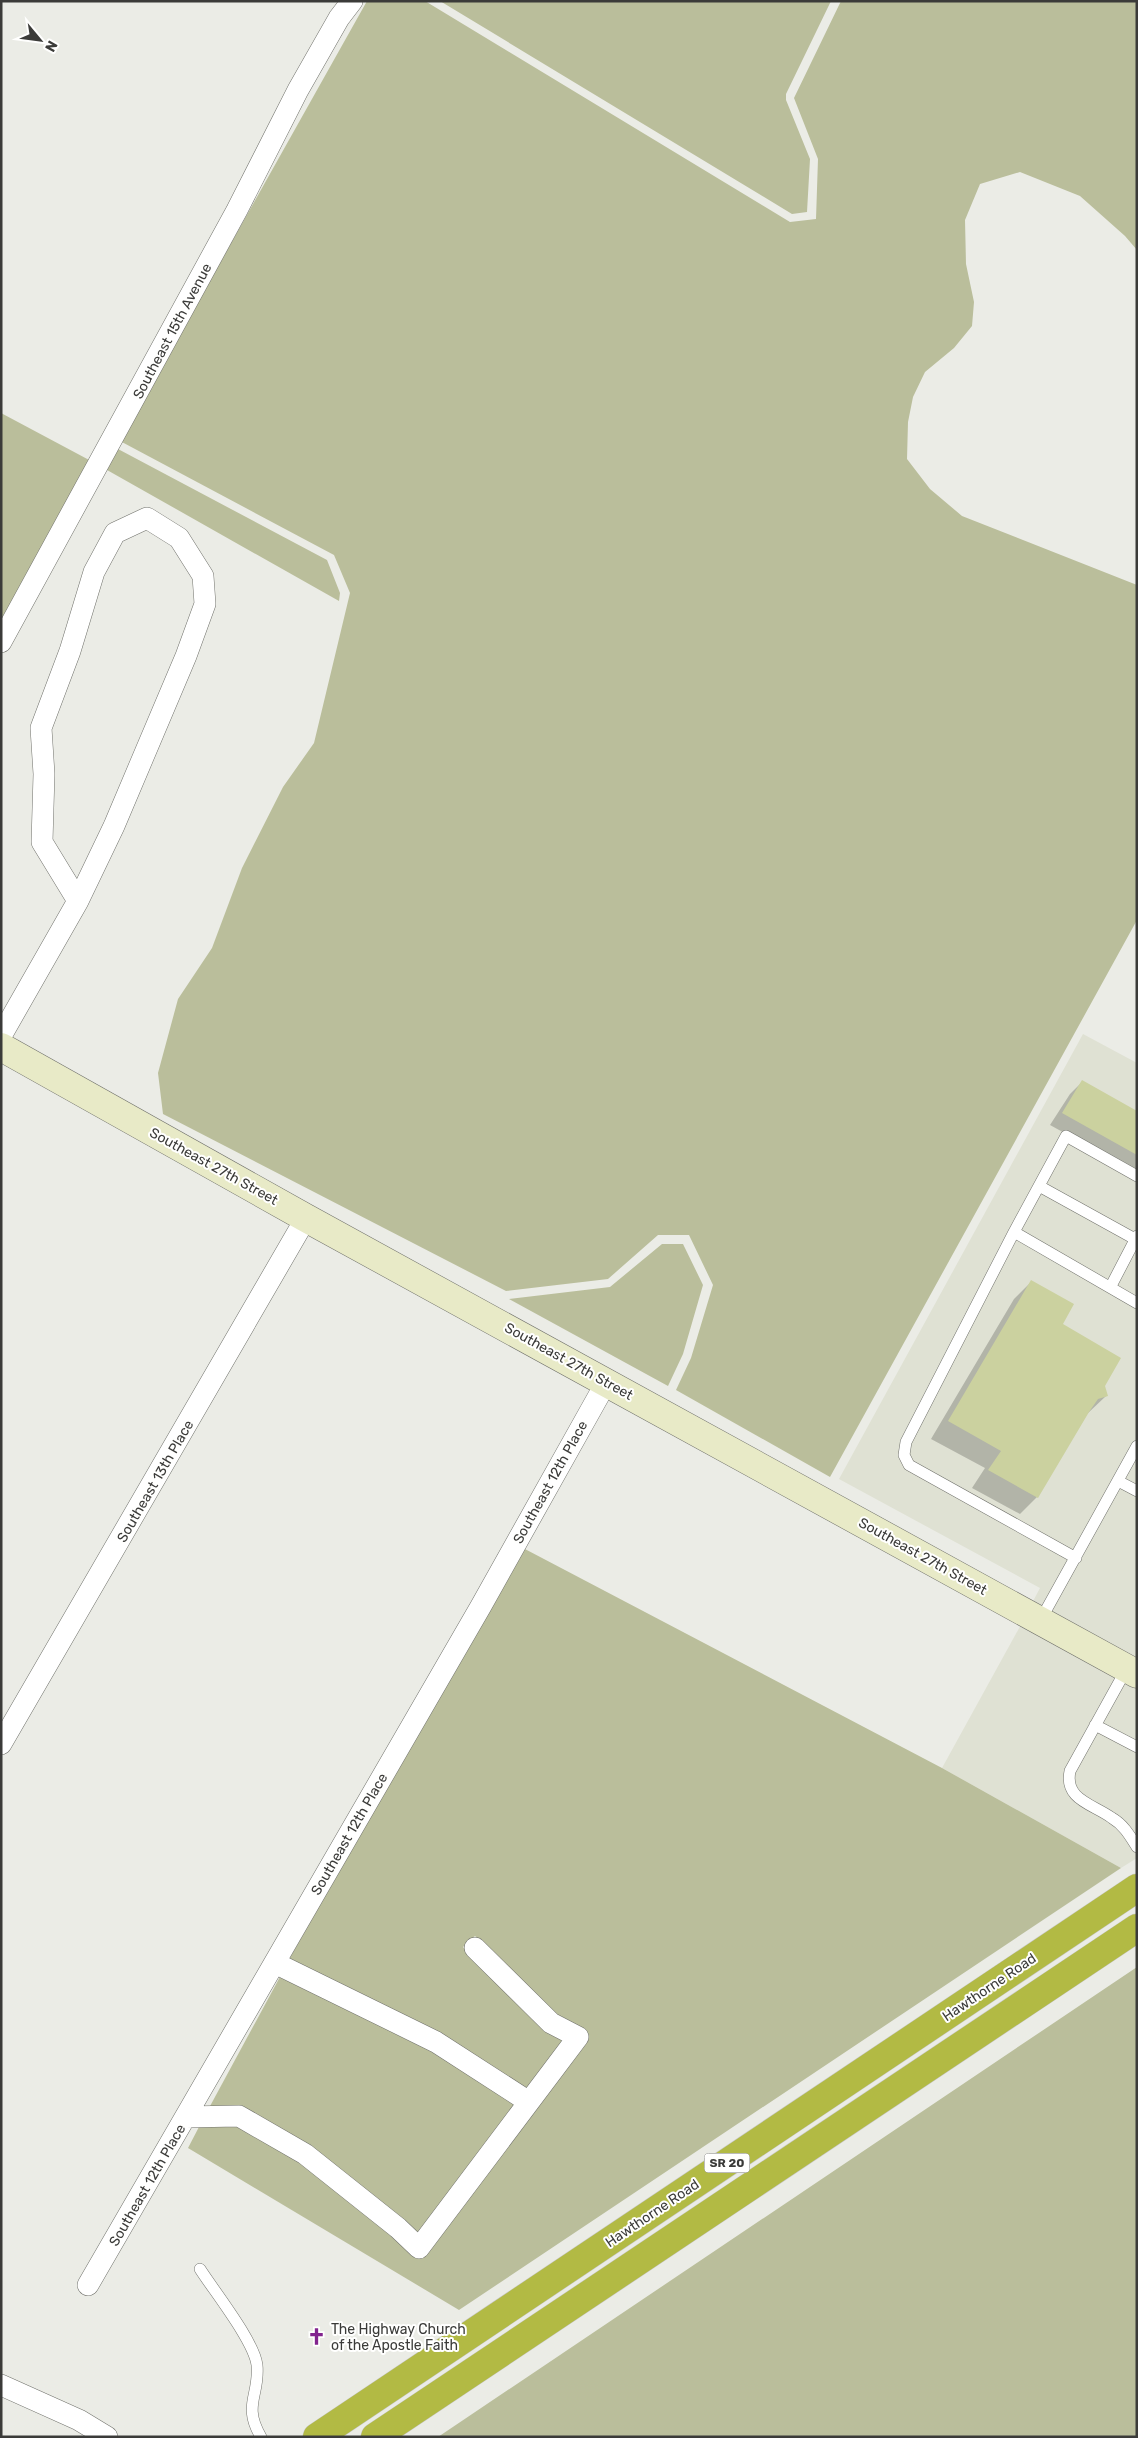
<svg xmlns="http://www.w3.org/2000/svg" width="1138" height="2438" viewBox="0 0 1138 2438" font-family="Rubik,sans-serif">
  <style>
    .built { fill: #dfe1d3 }
    .green { fill: #babe9b }
    .shadow { fill: #0003 }
    .building { fill: #cbd19f }
    .lines { fill: none; stroke-linecap: round; stroke-linejoin: round }
    .lane-casing { stroke: #71726c; stroke-width: 12 }
    .street-casing { stroke: #71726c; stroke-width: 22 }
    .secondary-casing { stroke: #71726c; stroke-width: 29 }
    .highway-casing { stroke: #c8c8c8; stroke-width: 29 }
    .lane { stroke: #fff; stroke-width: 11 }
    .street { stroke: #fff; stroke-width: 21 }
    .secondary { stroke: #e8eac7; stroke-width: 28 }
    .highway { stroke: #b2ba44; stroke-width: 28 }
    .labels { text-anchor: middle; stroke-width: 4; stroke-linejoin: round; paint-order: stroke }
    .shield { fill: #fffffe; stroke: #767674; stroke-width: 1 }
    .shield-label { font-size: 12px; font-weight: bold; fill: #3b3b39 }
    .street-label { font-size: 14px; fill: #3b3b39; stroke: #fffffe }
    .poi-label { font-size: 14px; fill: #3b3b39; stroke: #fffffe; text-anchor: start }
  </style>
  <rect width="100%" height="100%" fill="#ebece6"/>
  <!-- built -->
  <path class="built" d="M1083,1034L1137,1063V1665L1030,1607L1040,1588L839,1479Z
    M1023,1621L1137,1683V1858L1121,1868L942,1768Z"/>
  <!-- green -->
  <path class="green" d="M367,1H425L790,222L816,219L818,159L794,98L841,1H1137V250L1125,236L1080,196L1020,172L980,184L965,220L966,264L974,302L972,326L954,348L925,372L913,397L908,422L907,459L930,489L962,516L1137,585V920L830,1477L676,1390L691,1358L713,1285L689,1235H658L608,1279L506,1291L163,1114L158,1073L178,999L212,948L242,868L283,787L314,743L350,593L334,555L120,441Z
    M440,1H831L786,94V100L810,159L807,212L792,214Z
    M1,413L91,461L1,624Z
    M118,449L327,560L340,593L339,601L107,470Z
    M662,1244H683L703,1285L683,1354L668,1386L509,1299L610,1287Z
    M523,1548L942,1768L1121,1868L459,2310L188,2148L200,2125L237,2124L301,2160L422,2259L585,2042L475,1936L463,1947L521,2005L565,2039L526,2091L288,1961Z
    M1137,1967V2437H438Z
    M281,1975L432,2049L516,2103L417,2235L404,2222L209,2108Z"/>
  <!-- shadow -->
  <path class="shadow" d="M1082,1082L1137,1112V1173L1050,1125L1070,1094Z
    M1031,1282L1104,1386L1106,1396L1087,1414L1037,1497L1020,1514L972,1488L985,1468L931,1439L1014,1299Z"/>
  <!-- building -->
  <path class="building" d="M1082,1080L1137,1111V1155L1062,1113Z
    M1031,1280L1074,1304L1063,1324L1121,1358L1105,1386L1108,1396L1098,1399L1089,1412L1038,1498L988,1470L1001,1451L948,1421Z"/>
  <g class="lines">
    <defs>
      <path id="lane" d="M1039,1186L1135,1239
        M1014,1232L1066,1136L1137,1176
        M1111,1286L1137,1236
        M1118,1481L1137,1491
        M1076,1558L909,1465L904,1455L906,1442L1014,1232L1137,1303
        M1040,1621L1137,1446
        M1127,1668L1070,1771C1064,1800 1093,1804 1112,1818C1124,1825 1130,1836 1137,1847
        M1095,1725L1137,1747
        M200,2269C214,2291 254,2341 257,2365C260,2395 242,2405 261,2437"/>
      <path id="street" d="M147,518L179,538L203,576L205,604L186,656L114,826L78,901L42,842L44,774L41,728L70,651L94,572L115,533Z
        M1,642L237,210L298,90L339,18L352,1
        M1,1036L78,901
        M1,1744L306,1218
        M275,1963L436,2042L529,2102
        M186,2117L239,2116L305,2154L398,2228L419,2248L578,2037L551,2023L475,1948
        M88,2285L481,1606L607,1381
        M1,2385L79,2420L107,2437"/>
      <path id="secondary" d="M1,1047L306,1218L1137,1674"/>
      <path id="highway" d="M317,2437L1137,1888
        M375,2437L1137,1928"/>
    </defs>
    <!-- lane casing -->
    <use href="#lane" class="lane-casing"/>
    <!-- street casing -->
    <use href="#street" class="street-casing"/>
    <!-- secondary casing -->
    <use href="#secondary" class="secondary-casing"/>
    <!-- highway casing -->
    <use href="#highway" class="highway-casing"/>
    <!-- lane -->
    <use href="#lane" class="lane"/>
    <!-- street -->
    <use href="#street" class="street"/>
    <!-- secondary -->
    <use href="#secondary" class="secondary"/>
    <!-- highway -->
    <use href="#highway" class="highway"/>
  </g>
  <!-- icons -->
  <defs>
    <symbol id="church-bare" viewBox="-9 -9 18 18"><path d="M-1.2-6h2.4v3.5h3.3v2.4h-3.3V6h-2.4V-.1h-3.3v-2.4h3.3Z" fill="#82238e" stroke="#fffffe" stroke-width="2.5" paint-order="stroke"/></symbol>
  </defs>
  <g fill-rule="evenodd">
    <use href="#church-bare" x="304" y="2324" width="25" height="25"/>
  </g>
  <g class="labels">
    <!-- shield labels -->
    <rect class="shield" x="704.5" y="2153.5" width="45" height="19" rx="4"/>
    <g class="shield-label">
      <text x="727" y="2167">SR 20</text>
    </g>
    <!-- street labels -->
    <g class="street-label">
      <text transform="translate(172 331) rotate(-62)" y="5">Southeast 15th Avenue</text>
      <text transform="translate(214 1166) rotate(29)" y="5">Southeast 27th Street</text>
      <text transform="translate(569 1361) rotate(29)" y="5">Southeast 27th Street</text>
      <text transform="translate(155 1481) rotate(-60)" y="5">Southeast 13th Place</text>
      <text transform="translate(550 1482) rotate(-61)" y="5">Southeast 12th Place</text>
      <text transform="translate(923 1556) rotate(29)" y="5">Southeast 27th Street</text>
      <text transform="translate(349 1834) rotate(-60)" y="5">Southeast 12th Place</text>
      <text transform="translate(989 1987) rotate(-34)" y="5">Hawthorne Road</text>
      <text transform="translate(147 2185) rotate(-60)" y="5">Southeast 12th Place</text>
      <text transform="translate(652 2213) rotate(-34)" y="5">Hawthorne Road</text>
    </g>
    <!-- poi labels -->
    <g class="poi-label">
      <text x="331" y="2334">The Highway Church<tspan x="331" dy="16">of the Apostle Faith</tspan></text>
    </g>
  </g>
  <!-- border -->
  <rect width="1138" height="2438" fill="none" stroke="#3b3b39" stroke-width="5"/>
  <!-- north arrow -->
  <g transform="translate(40 40) rotate(119)" stroke="#fffffe" stroke-width="4" paint-order="stroke">
  <path d="M0-4L9 19L0 12L-9 19Z" fill="#3b3b39"/>
  <text y="-8" font-size="14" font-weight="bold" text-anchor="middle" fill="#3b3b39">N</text>
  </g>
</svg>
